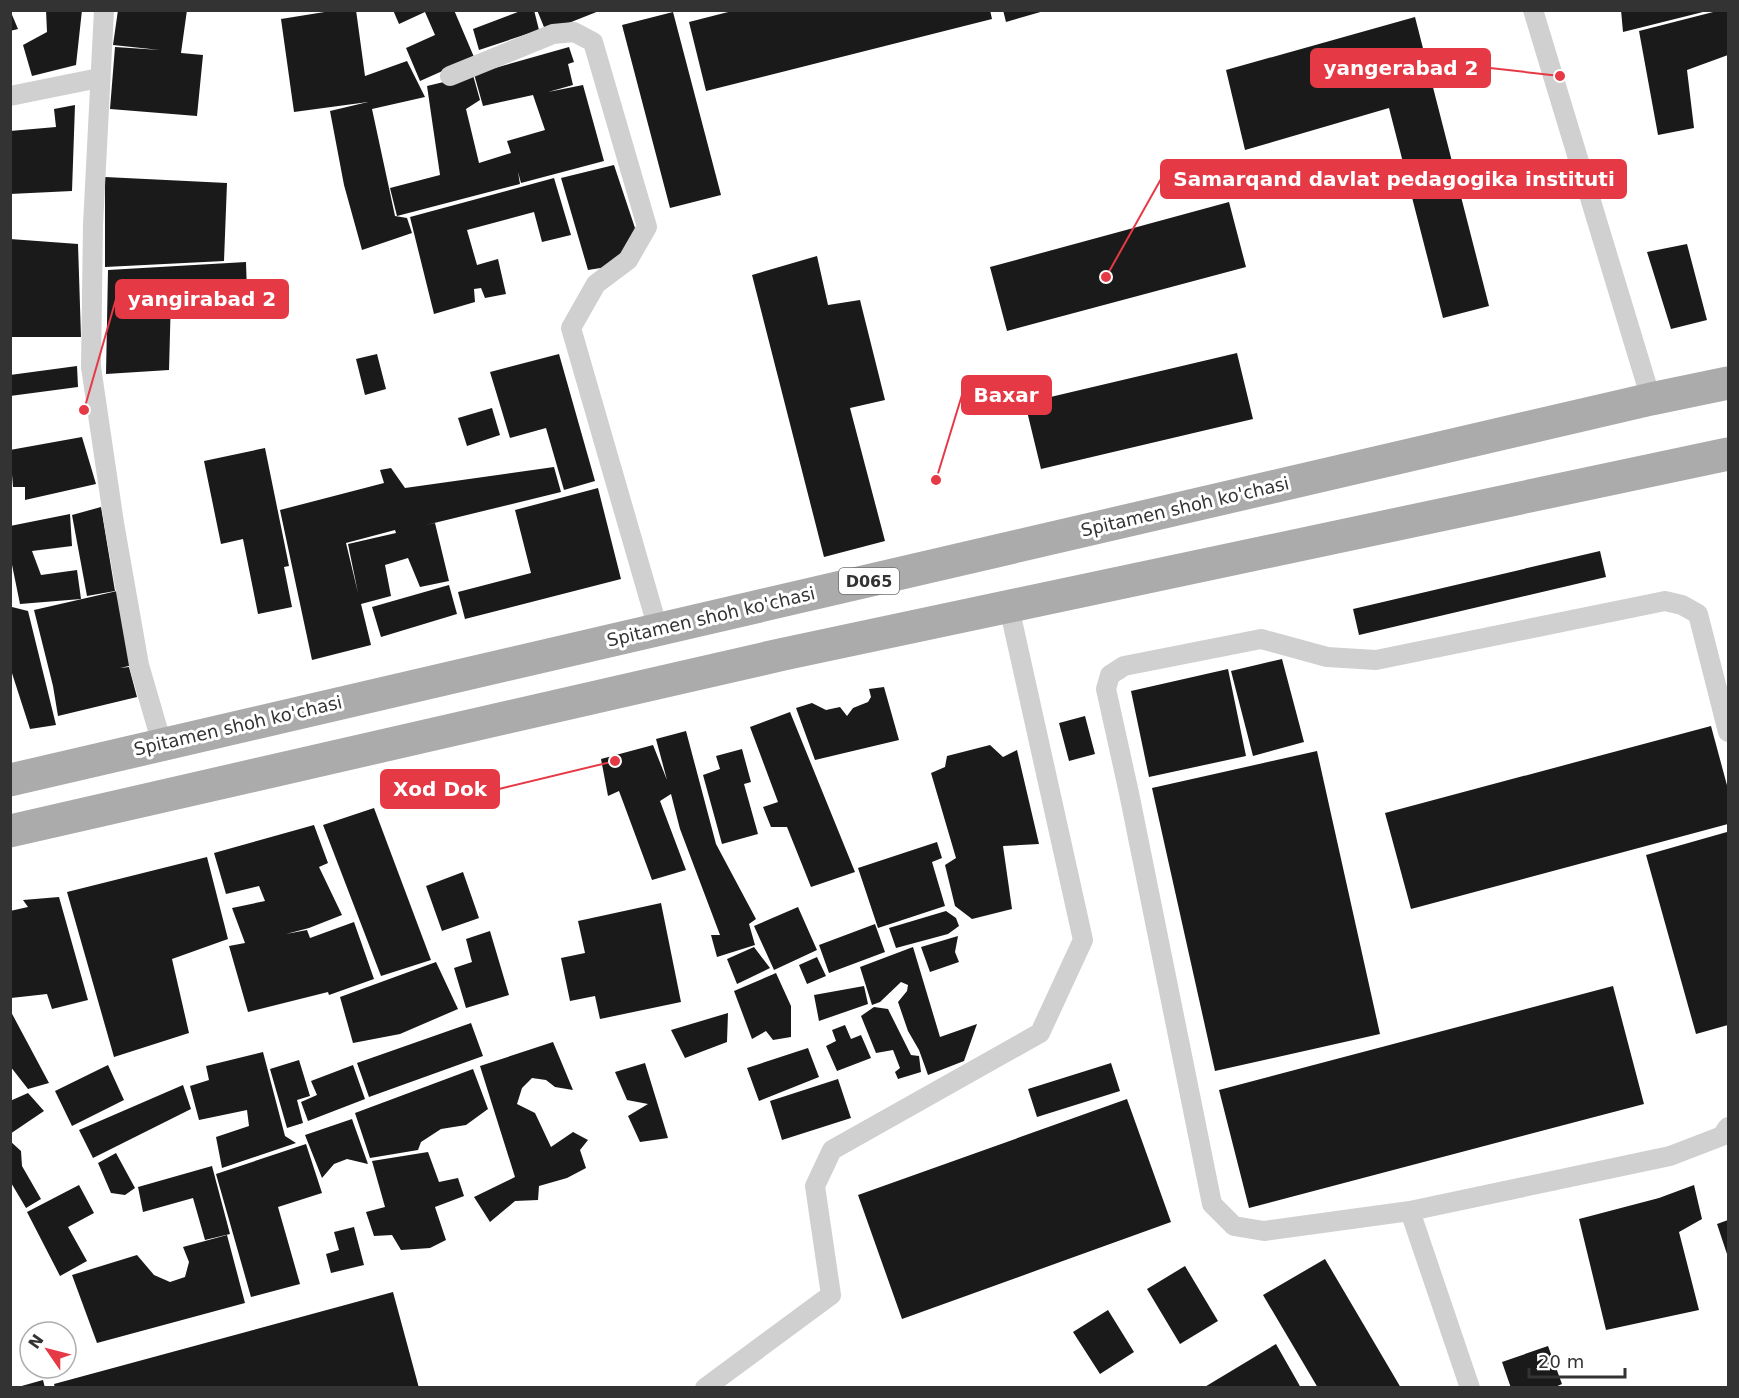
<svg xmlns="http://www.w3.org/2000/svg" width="1739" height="1398" viewBox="0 0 1739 1398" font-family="'DejaVu Sans',sans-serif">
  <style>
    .building { fill: #1a1a1a; fill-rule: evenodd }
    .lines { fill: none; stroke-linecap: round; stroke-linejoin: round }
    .service { stroke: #d0d0d0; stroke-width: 20 }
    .primary { stroke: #ababab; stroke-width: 33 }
    .labels { text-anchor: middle; stroke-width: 6; stroke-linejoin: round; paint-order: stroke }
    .shield { fill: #fff; stroke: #707070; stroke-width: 1.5 }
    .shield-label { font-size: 16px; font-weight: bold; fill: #333 }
    .street-label { font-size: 18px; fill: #333; stroke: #fff }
    .leader { fill: none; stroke: #e63946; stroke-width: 2 }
    .callout-dot { fill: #e63946; stroke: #fff; stroke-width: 2 }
    .callout { fill: #e63946; stroke: #e63946; stroke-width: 2 }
    .callout-label { font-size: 20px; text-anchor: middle; font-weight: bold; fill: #fff }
  </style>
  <rect width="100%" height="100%" fill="#fff"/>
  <!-- building -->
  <path class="building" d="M10,10L18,29L10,31Z
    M46,10H82L76,65L32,76L23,45L47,32Z
    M118,10H187L181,53L203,55L197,116L110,109L115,47L160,50L113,45Z
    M337,10H356L365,76L407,61L425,97L372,109L395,216L407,218L412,233L362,250L344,185L330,111L368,102L294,112L281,19Z
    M393,10H454L474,57L420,81L406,48L435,35L425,12L399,24Z
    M523,10H534L539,30L479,50L473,29Z
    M537,10H599V11L546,32Z
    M736,10H990L992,19L706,91L689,22Z
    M1003,10H1044V11L1006,22Z
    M1621,10H1707V11L1623,32Z
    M1721,10H1728V55L1687,70L1694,128L1658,135L1639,31Z
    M673,12L721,195L670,208L622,25Z
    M1415,17L1489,306L1443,318L1389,108L1245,150L1226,70Z
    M569,47L574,62L568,64L573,85L548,92L583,85L604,161L521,183L518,172L520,184L397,216L390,188L440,175L427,86L473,75L480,100L466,109L479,163L511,153L507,141L545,130L533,95L483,106L474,74Z
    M75,105L72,191L10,194V131L56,127L54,109Z
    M614,165L638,237L613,266L588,270L561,178Z
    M105,177L227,183L224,261L105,267Z
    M554,178L571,235L542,242L534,212L467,230L477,265L498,259L506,294L485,298L481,288L474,289L475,302L434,314L410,217Z
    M1229,202L1246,267L1007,331L990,267Z
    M10,239L78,244L81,337H10Z
    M1687,244L1707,320L1671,329L1647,252Z
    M817,256L828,305L860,300L885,400L850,408L885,541L824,557L752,275Z
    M246,262L247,293L171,296L169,370L106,374L108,270Z
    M1237,353L1253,419L1041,469L1025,403Z
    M377,354L386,389L365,395L356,359Z
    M559,354L595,481L564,490L546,428L510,438L490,372Z
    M77,366L78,387L10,396V375Z
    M492,408L500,435L467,446L458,418Z
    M82,437L96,484L25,500V487H13L10,450Z
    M265,448L289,566L284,567L292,607L258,614L243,539L221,544L204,461Z
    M554,467L561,492L426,525L435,523L449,581L420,587L408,558L385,565L391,596L361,604L371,645L312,660L280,510L384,483L380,470L391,468L405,488ZM395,530L396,533L348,544L358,593L346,543Z
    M598,488L621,579L465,619L458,592L531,573L515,510Z
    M101,507L115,591L87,596L72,515Z
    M70,514L72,546L32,551L41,575L77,570L81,599L20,604L10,555V526Z
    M1600,551L1606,577L1359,635L1353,609Z
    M449,585L457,614L381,637L372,607Z
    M117,591L133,665L120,668L129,667L137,697L58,716L53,686L34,610Z
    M12,607L28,611L56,725L30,729L10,667V608Z
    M1282,659L1304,742L1253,756L1231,671Z
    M1228,669L1246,756L1149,777L1131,691Z
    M884,687L899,740L815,760L796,708L812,703L826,710L840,707L847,716L853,708L868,702L871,697L869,689Z
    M790,712L855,872L811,887L787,827H771L763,807L778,802L750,727Z
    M1085,716L1095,754L1069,761L1059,723Z
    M1711,726L1728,789V824L1411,909L1385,813Z
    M686,731L716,844L756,919L749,924L755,945L717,957L711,935H720L680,829L671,794L660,801L686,870L652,880L619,791L608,796L601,759L653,745L667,780L656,739Z
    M990,745L1003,757L1017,750L1039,844L1003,846L1012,909L972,919L955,906L945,865L956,858L931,773L945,767L947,756Z
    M742,749L751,782L744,784L758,834L722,844L703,775L720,769L716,756Z
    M1317,751L1380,1034L1215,1071L1152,788Z
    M374,808L431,960L381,976L323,825Z
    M314,825L328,863L319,867L342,915L309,928L286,934L307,930L310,938L354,922L374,979L329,995L328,992L248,1012L229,946L245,943L232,908L265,901L259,886L226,894L214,853Z
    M1727,832L1728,1025L1696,1034L1646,855Z
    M937,842L942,858L932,862L945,906L878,928L858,868Z
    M207,857L228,939L172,959L189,1033L114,1057L67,892Z
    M463,872L479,918L442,931L426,886Z
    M59,897L88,1000L52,1009L47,994L11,998L10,911L28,907L23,900Z
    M661,903L681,1002L600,1019L595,996L570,1001L561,958L585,953L578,921Z
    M798,907L817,950L774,970L754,926Z
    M946,911L956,918L959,926L948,934L896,948L889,928Z
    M875,924L885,952L829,973L819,945Z
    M490,931L509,995L466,1008L454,968L472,962L466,939Z
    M958,936L955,952L959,962L930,972L921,947Z
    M754,947L770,968L737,984L727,959Z
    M913,947L940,1037L977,1024L964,1061L928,1075L919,1050L908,1031L898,1002L907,991L908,985L901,982L880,1002L872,1005L860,967Z
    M817,957L826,976L807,984L799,965Z
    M436,962L458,1009L400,1034L353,1043L340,997Z
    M776,973L791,1006V1037L773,1040L766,1031L752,1039L734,991Z
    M864,986L868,1004L819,1021L814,995Z
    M1613,986L1644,1104L1249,1208L1219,1090Z
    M874,1007L888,1009L911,1055L919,1056L921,1072L898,1079L895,1072L900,1068L893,1050L876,1053L861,1016Z
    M10,1010L49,1083L28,1089L10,1066Z
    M728,1013L727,1042L685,1058L671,1030Z
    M471,1023L483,1056L369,1097L357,1063Z
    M845,1025L851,1039L861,1035L871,1058L837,1071L826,1046L836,1041L832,1030Z
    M553,1042L573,1090L555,1087L546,1080L532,1078L522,1088L517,1104L535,1113L551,1147L573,1132L588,1140L580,1150L586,1168L567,1178L539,1186L538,1200L515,1201L490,1222L474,1197L515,1177L480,1066Z
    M808,1048L819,1077L759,1101L747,1068Z
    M263,1052L285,1136L296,1143L222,1168L216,1137L249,1126L247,1110L199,1120L190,1086L209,1080L206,1066Z
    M299,1060L310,1096L297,1100L303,1123L287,1128L270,1069Z
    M645,1063L668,1138L640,1142L628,1116L648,1104L627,1100L615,1072Z
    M1111,1063L1120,1091L1037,1117L1028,1089Z
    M108,1065L124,1100L72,1126L55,1091Z
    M353,1065L365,1099L308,1121L301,1102L317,1095L311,1081Z
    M473,1069L488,1109L466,1125L441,1129L421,1142L418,1150L370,1158L355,1113Z
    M838,1079L851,1118L782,1140L770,1101Z
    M183,1085L191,1109L93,1158L79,1130Z
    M28,1093L44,1111L10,1134V1101Z
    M1127,1099L1171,1222L902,1319L858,1195Z
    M352,1119L368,1164L347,1159L334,1164L322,1178L305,1135Z
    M10,1141L21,1151L22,1166L41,1199L26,1208L10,1181Z
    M306,1144L322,1193L278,1207L300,1284L251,1297L216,1174Z
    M428,1152L439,1182L458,1178L464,1196L435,1207L446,1240L430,1248L401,1250L392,1235L374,1236L366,1212L385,1207L372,1161Z
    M116,1153L135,1188L125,1195L111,1193L98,1163Z
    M212,1166L230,1234L205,1240L193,1198L143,1212L138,1187Z
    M79,1185L94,1213L68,1227L87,1261L60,1276L27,1212Z
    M1694,1185L1702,1219L1679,1232L1699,1310L1606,1330L1579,1219L1659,1198Z
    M1728,1220V1257L1717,1224Z
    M354,1227L364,1265L331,1273L326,1254L339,1250L334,1232Z
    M227,1235L245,1303L97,1343L72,1275L137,1255L154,1275L170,1282L185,1277L189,1262L183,1247Z
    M1325,1259L1401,1388H1318L1263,1295Z
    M1185,1266L1218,1321L1180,1344L1147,1289Z
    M393,1292L419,1388H55L54,1384Z
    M1108,1310L1134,1352L1100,1374L1073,1332Z
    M1276,1344L1301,1388H1203Z
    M1548,1346L1562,1384L1553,1388H1511L1502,1362Z
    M43,1380L45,1388H18V1387Z"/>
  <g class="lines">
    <!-- service -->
    <path class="service" d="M104,10L93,225L91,367L114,523L139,665L162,744
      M1533,10L1651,399
      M450,76L553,34L574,32L593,42L647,227L628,260L596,284L571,328L658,629
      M10,96L99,78
      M1410,1211L1670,1156L1722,1136L1728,1127
      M705,1388L831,1295L815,1186L832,1150L1040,1033L1083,940L1009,607
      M1470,1388L1410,1211L1264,1231L1234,1226L1212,1204L1129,793L1106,689L1110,675L1124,666L1261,639L1327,657L1376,660L1665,601L1682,605L1698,614L1728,732"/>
    <!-- primary -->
    <path class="primary" d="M10,780L1651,399L1728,383
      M10,831L784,654L1728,454"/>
  </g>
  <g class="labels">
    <!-- shield labels -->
    <rect class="shield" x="839" y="568" width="60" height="26" rx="4.5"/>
    <g class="shield-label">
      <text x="869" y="587">D065</text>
    </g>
    <!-- street labels -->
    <g class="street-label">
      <text transform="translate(1185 507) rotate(-13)" y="6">Spitamen shoh ko'chasi</text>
      <text transform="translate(711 617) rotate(-13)" y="6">Spitamen shoh ko'chasi</text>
      <text transform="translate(238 726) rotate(-13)" y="6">Spitamen shoh ko'chasi</text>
    </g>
  </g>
  <!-- callouts -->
  <path class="leader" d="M1560 76L1490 68M1106 277L1161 179M84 410L116 299M936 480L962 395M615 761L499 789"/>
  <g class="callout-dot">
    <circle cx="1560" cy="76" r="6"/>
    <circle cx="1106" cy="277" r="6"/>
    <circle cx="84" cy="410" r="6"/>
    <circle cx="936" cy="480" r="6"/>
    <circle cx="615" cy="761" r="6"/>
  </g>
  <g class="callout">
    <rect x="1311" y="49" width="179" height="38" rx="6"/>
    <rect x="1161" y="160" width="465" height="38" rx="6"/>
    <rect x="116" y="280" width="172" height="38" rx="6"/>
    <rect x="962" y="376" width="89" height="38" rx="6"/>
    <rect x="381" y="770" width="118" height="38" rx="6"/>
  </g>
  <g class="callout-label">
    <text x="1401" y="75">yangerabad 2</text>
    <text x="1394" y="186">Samarqand davlat pedagogika instituti</text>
    <text x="202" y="306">yangirabad 2</text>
    <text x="1006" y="402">Baxar</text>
    <text x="440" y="796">Xod Dok</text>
  </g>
  <!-- border -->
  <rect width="1739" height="1398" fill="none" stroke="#333333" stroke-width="24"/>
  <!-- north arrow -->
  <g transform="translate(48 1350) rotate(305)"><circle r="28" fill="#ffffff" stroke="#adadad" stroke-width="1.5"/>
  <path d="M0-4.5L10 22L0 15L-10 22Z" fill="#e63946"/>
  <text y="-9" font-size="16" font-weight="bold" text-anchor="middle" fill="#333333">N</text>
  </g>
  <!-- scale -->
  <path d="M1529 1368v9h96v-9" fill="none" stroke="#333333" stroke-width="3"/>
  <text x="1538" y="1368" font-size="18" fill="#333333" stroke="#ffffff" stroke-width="4.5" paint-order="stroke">20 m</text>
</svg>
